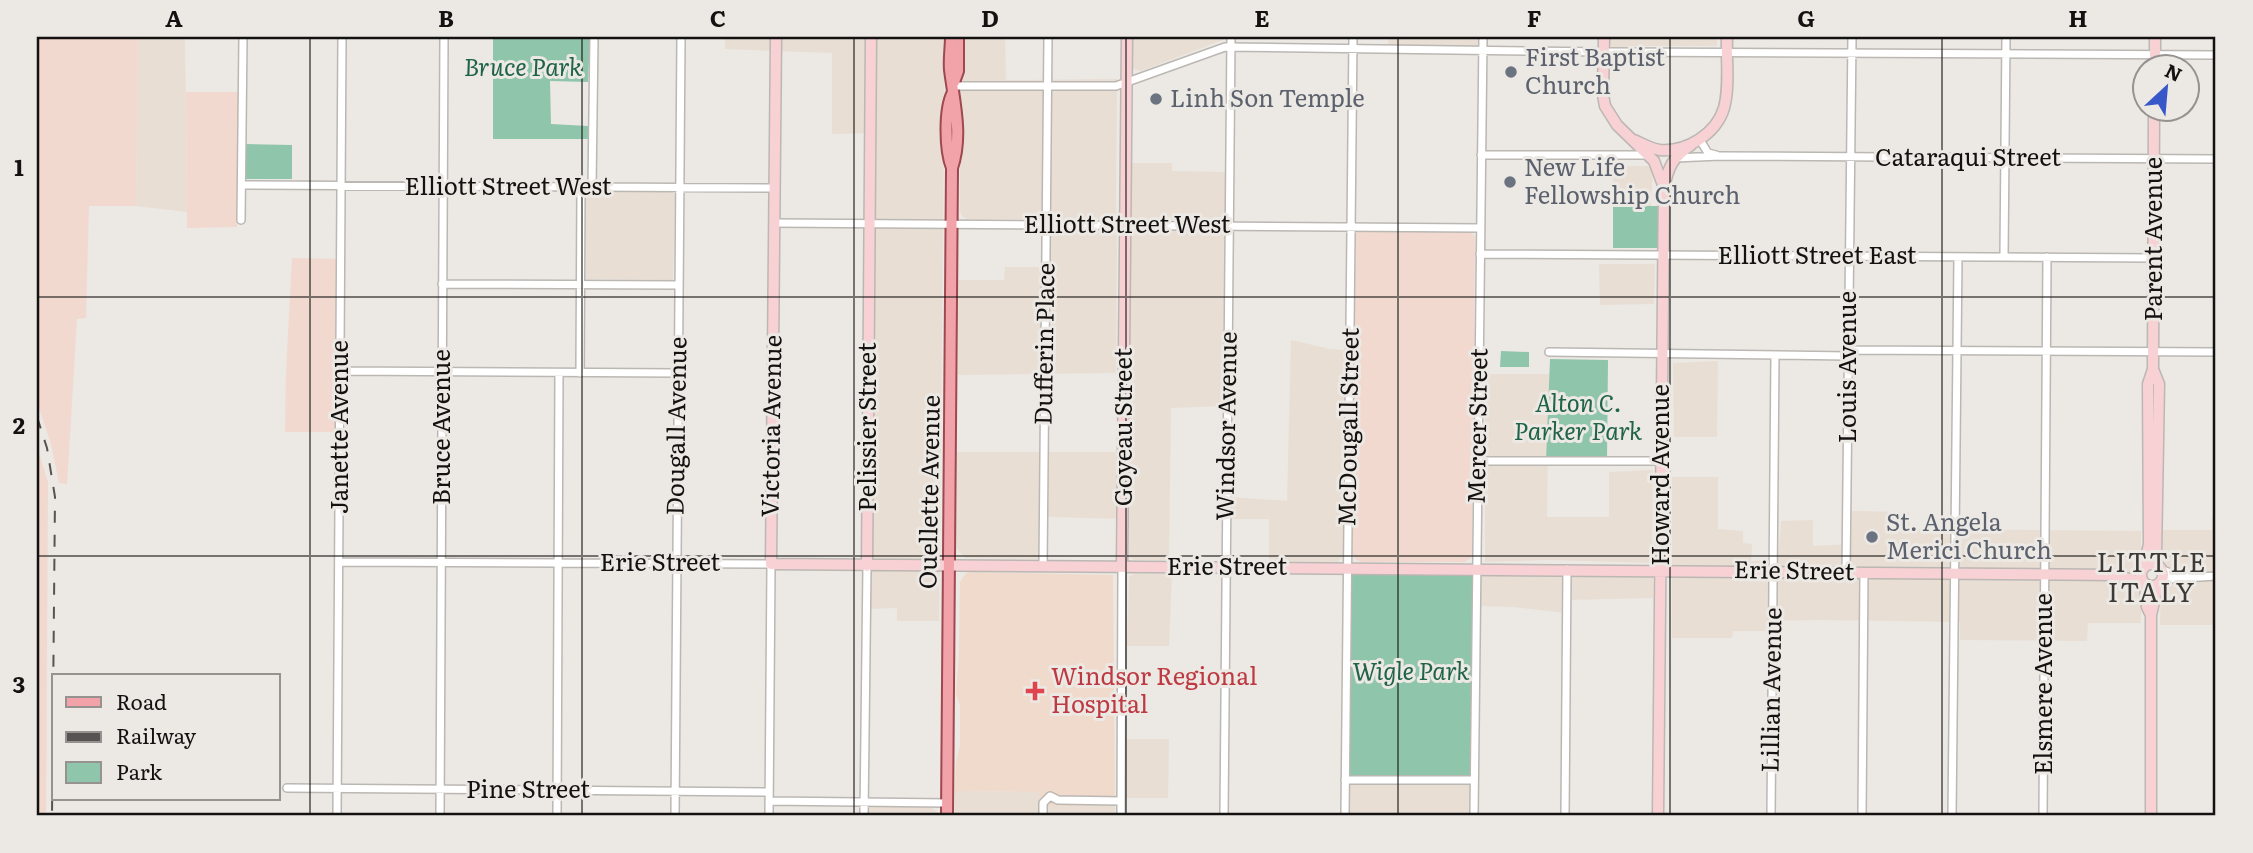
<svg xmlns="http://www.w3.org/2000/svg" width="2253" height="853" viewBox="0 0 2253 853" font-family="Literata,serif">
  <style>
    .built { fill: #e8ded4 }
    .industrial { fill: #f1d9cf }
    .medical { fill: #efdacc }
    .green { fill: #8fc5ab }
    .lines { fill: none; stroke-linecap: round; stroke-linejoin: round }
    .street-casing { stroke: #bbb7b3; stroke-width: 10 }
    .secondary-casing { stroke: #bbb7b3; stroke-width: 13 }
    .primary-casing { stroke: #9e484f; stroke-width: 14 }
    .street { stroke: #fff; stroke-width: 7 }
    .secondary { stroke: #f8d1d4; stroke-width: 10 }
    .primary { stroke: #f2a3aa; stroke-width: 10 }
    .rail { stroke: #565352; stroke-width: 2; stroke-dasharray: 12 12; stroke-linecap: butt }
    .grid { fill: none; stroke: #141211; stroke-width: 2; stroke-opacity: 0.55 }
    .worship-dot { fill: #6b7280; stroke: #ece8e4; stroke-width: 2.5 }
    .health-dot { fill: #e0444e; stroke: #ece8e4; stroke-width: 2.5 }
    .labels { text-anchor: middle; stroke-width: 6; stroke-linejoin: round; paint-order: stroke }
    .worship-label { font-size: 24px; fill: #5b616d; stroke: #ece8e4; text-anchor: start }
    .park-label { font-size: 24px; font-style: italic; fill: #1f6348; stroke: #ece8e4 }
    .street-label { font-size: 24px; fill: #141211; stroke: #ece8e4 }
    .health-label { font-size: 24px; fill: #be3a42; stroke: #ece8e4; text-anchor: start }
    .neighbourhood-label { font-size: 26px; letter-spacing: 2px; fill: #3c3936; stroke: #ece8e4 }
    .neatline { fill: none; stroke: #141211; stroke-width: 2.5 }
    .grid-label { font-size: 23px; text-anchor: middle; font-weight: bold; fill: #141211 }
  </style>
  <rect width="100%" height="100%" fill="#ece8e4"/>
  <!-- built -->
  <path class="built" d="M138,37H185L187,212L136,206Z
    M725,37H945L939,621H897V608L869,609L875,133L832,134V53L725,49Z
    M961,37H1005L1006,80L1117,79L1116,214L1114,218L1109,220L967,219L962,216L960,211V118L957,104Z
    M1133,37H1225L1223,40L1141,71L1133,68Z
    M1389,37H1478V39L1477,47L1388,46Z
    M1607,37H1717V46H1642L1613,48L1607,41Z
    M1130,163H1172V171L1226,172L1225,221L1132,219Z
    M1613,166H1653L1651,207L1613,206Z
    M589,191L672,192L675,196L673,280L586,279L585,196Z
    M1043,228L1109,229L1115,232L1117,237L1116,373L958,375V280H1004L1005,267H1042Z
    M1138,229H1225L1223,406L1171,408L1169,560H1134L1129,557L1128,519L1048,517L1047,559L965,558L956,548L957,452H1129L1130,238L1132,231Z
    M1599,264H1655L1654,304L1600,305Z
    M1291,340L1330,349L1345,350L1343,556L1338,562L1269,561V519H1229L1230,497L1287,501Z
    M1718,361L1717,437H1674L1673,363Z
    M1485,374H1549L1547,517H1609V472L1653,470L1652,563L1548,560L1485,562Z
    M1672,477H1718V529L1743,531V543L1752,544L1751,561L1778,560L1781,521L1813,520V546L1851,544L1852,511L1909,512L1910,529L2141,531V623H2088L2087,641L1960,640V622L1819,620L1767,621L1766,631H1733L1732,638H1672Z
    M2212,517H2216V625H2160L2163,530H2212Z
    M1476,569L1653,570V598L1568,600L1567,613L1513,607L1476,606Z
    M1133,574H1172L1169,646H1127L1129,577Z
    M1125,739H1169L1168,798H1124Z
    M1345,775L1474,780V816H1345Z
    M955,791L1039,792V806H1115V816H955Z
    M873,805L931,807L937,812V816H868L869,807Z"/>
  <!-- industrial -->
  <path class="industrial" d="M37,37H138L136,206H89L86,318L77,319L67,484L59,483L51,444L37,402Z
    M186,92H239L237,227L187,228Z
    M1470,231L1475,237L1472,557L1465,562H1361L1355,559L1352,554L1356,232Z
    M292,258L337,259L336,432H285L286,372Z
    M37,447L48,482L46,816H37Z"/>
  <!-- medical -->
  <path class="medical" d="M972,572L1113,575L1115,806H1039V792L955,791L956,762L960,746V705L956,694L959,656L960,582L966,573Z"/>
  <!-- green -->
  <path class="green" d="M493,37H590L588,82L550,81L551,124L588,126V139H493Z
    M246,144L292,145V179H246Z
    M1613,206H1659L1657,248H1613Z
    M1501,351L1529,352V367H1500Z
    M1550,359L1608,360L1607,461H1546Z
    M1348,568L1476,569L1474,780L1345,775Z"/>
  <g class="lines">
    <defs>
      <path id="street" d="M954,86H1116L1225,47L1603,52L2216,55
        M1700,140L1708,153L1716,155
        M1481,155H1648
        M1675,158L1720,156L2216,159
        M242,185L775,188
        M592,187L594,37
        M241,220L243,37
        M775,223L1480,228
        M1480,254L2154,258
        M2004,257L2006,37
        M442,284L679,285
        M1848,350L2216,352
        M1549,352L1848,356
        M340,371L678,373
        M580,373L581,187
        M1478,461H1662
        M339,562L771,564L769,816
        M1043,567L1048,37
        M2161,569L2170,573L2196,575
        M1846,572L1852,37
        M2160,582L2169,579L2216,576
        M1345,780H1474
        M287,788L769,792
        M769,801L947,803
        M337,816L342,37
        M440,816L444,37
        M557,816L559,373
        M675,816L681,37
        M864,816L867,566
        M1043,816V803L1050,796L1058,800L1121,801
        M1121,816L1122,567
        M1224,816L1231,37
        M1345,816L1353,37
        M1474,816L1483,37
        M1565,816L1567,569
        M1771,816L1775,355
        M1862,816L1864,572
        M1952,816L1958,257
        M2043,816L2047,257"/>
      <path id="secondary" d="M776,37L771,564L2114,575L2142,582
        M1604,37L1603,95L1605,106L1617,125L1654,161L1663,185
        M2155,66V37
        M1634,140C1643,144 1651,149 1660,150C1687,152 1716,134 1724,108C1730,86 1726,59 1727,37
        M2153,369L2159,384L2156,557L2158,566
        M2141 575a11 11 0 1 1 22 0a11 11 0 1 1-22 0Z
        M867,566L871,37
        M1122,567L1127,37
        M2144,567L2149,544L2148,384L2153,369L2154,108
        M2145,584L2147,607L2151,615
        M1658,816L1664,188C1668,167 1673,157 1691,145
        M2151,816V615L2158,585"/>
      <path id="primary" d="M954,82L958,71V37
        M952,168C945,150 944,109 953,92
        M947,816L952,168C963,136 954,102 950,70C949,59 951,47 951,37"/>
    </defs>
    <!-- street casing -->
    <use href="#street" class="street-casing"/>
    <!-- secondary casing -->
    <use href="#secondary" class="secondary-casing"/>
    <!-- primary casing -->
    <use href="#primary" class="primary-casing"/>
    <!-- street -->
    <use href="#street" class="street"/>
    <!-- secondary -->
    <use href="#secondary" class="secondary"/>
    <!-- primary -->
    <use href="#primary" class="primary"/>
    <!-- rail -->
    <path class="rail" d="M37,417L47,448L55,497L52,816"/>
  </g>
  <!-- grid -->
  <path class="grid" d="M310,37V816M582,37V816M854,37V816M1126,37V816M1398,37V816M1670,37V816M1942,37V816M37,297H2216M37,556H2216"/>
  <!-- markers -->
  <g class="worship-dot">
    <circle cx="1511" cy="72" r="7"/>
    <circle cx="1156" cy="99" r="7"/>
    <circle cx="1510" cy="182" r="7"/>
    <circle cx="1872" cy="537" r="7"/>
  </g>
  <path class="health-dot" d="M1031.5 680.5h7v7h7v7h-7v7h-7v-7h-7v-7h7z"/>
  <g class="labels">
    <!-- worship labels -->
    <g class="worship-label">
      <text x="1525" y="66">First Baptist<tspan x="1525" dy="28">Church</tspan></text>
      <text x="1170" y="107">Linh Son Temple</text>
      <text x="1524" y="176">New Life<tspan x="1524" dy="28">Fellowship Church</tspan></text>
      <text x="1886" y="531">St. Angela<tspan x="1886" dy="28">Merici Church</tspan></text>
    </g>
    <!-- park labels -->
    <g class="park-label">
      <text x="523" y="76">Bruce Park</text>
      <text x="1578" y="412">Alton C.<tspan x="1578" dy="28">Parker Park</tspan></text>
      <text x="1411" y="680">Wigle Park</text>
    </g>
    <!-- street labels -->
    <g class="street-label">
      <text x="1968" y="166">Cataraqui Street</text>
      <text x="508" y="195">Elliott Street West</text>
      <text x="1127" y="233">Elliott Street West</text>
      <text transform="translate(2154 239) rotate(-90)" y="8">Parent Avenue</text>
      <text x="1817" y="264">Elliott Street East</text>
      <text transform="translate(1045 344) rotate(-89)" y="8">Dufferin Place</text>
      <text transform="translate(1848 367) rotate(-90)" y="8">Louis Avenue</text>
      <text transform="translate(677 426) rotate(-89)" y="8">Dougall Avenue</text>
      <text transform="translate(772 426) rotate(-89)" y="8">Victoria Avenue</text>
      <text transform="translate(1227 426) rotate(-89)" y="8">Windsor Avenue</text>
      <text transform="translate(1478 426) rotate(-89)" y="8">Mercer Street</text>
      <text transform="translate(340 427) rotate(-90)" y="8">Janette Avenue</text>
      <text transform="translate(442 427) rotate(-90)" y="8">Bruce Avenue</text>
      <text transform="translate(868 427) rotate(-90)" y="8">Pelissier Street</text>
      <text transform="translate(1124 427) rotate(-90)" y="8">Goyeau Street</text>
      <text transform="translate(1349 427) rotate(-89)" y="8">McDougall Street</text>
      <text transform="translate(1661 475) rotate(-90)" y="8">Howard Avenue</text>
      <text transform="translate(930 492) rotate(-89)" y="8">Ouellette Avenue</text>
      <text x="660" y="571">Erie Street</text>
      <text x="1227" y="575">Erie Street</text>
      <text transform="translate(1794 571) rotate(1)" y="8">Erie Street</text>
      <text transform="translate(2044 684) rotate(-90)" y="8">Elsmere Avenue</text>
      <text transform="translate(1772 690) rotate(-89)" y="8">Lillian Avenue</text>
      <text x="528" y="798">Pine Street</text>
    </g>
    <!-- health labels -->
    <g class="health-label">
      <text x="1051" y="685">Windsor Regional<tspan x="1051" dy="28">Hospital</tspan></text>
    </g>
    <!-- neighbourhood labels -->
    <g class="neighbourhood-label">
      <text x="2152" y="572">LITTLE<tspan x="2152" dy="30">ITALY</tspan></text>
    </g>
  </g>
  <!-- border -->
  <rect width="2253" height="853" fill="none" stroke="#ece8e4" stroke-width="77"/>
  <!-- legend -->
  <rect x="52" y="674" width="228" height="126" fill="#ece8e4" stroke="#969290" stroke-width="2"/>
  <rect x="66" y="697" width="35" height="10" fill="#f2a3aa" stroke="#969290" stroke-width="2"/>
  <text x="116" y="710" font-size="21" fill="#141211">Road</text>
  <rect x="66" y="732" width="35" height="10" fill="#565352" stroke="#969290" stroke-width="2"/>
  <text x="116" y="744" font-size="21" fill="#141211">Railway</text>
  <rect x="66" y="762" width="35" height="21" fill="#8fc5ab" stroke="#969290" stroke-width="2"/>
  <text x="116" y="780" font-size="21" fill="#141211">Park</text>
  <!-- north arrow -->
  <g transform="translate(2166 88) rotate(26)"><circle r="33" fill="#ece8e4" stroke="#969290" stroke-width="2"/>
  <path d="M0-5L12 26L0 18L-12 26Z" fill="#3857c9"/>
  <text y="-10" font-size="19" font-weight="bold" text-anchor="middle" fill="#141211">N</text>
  </g>
  <rect x="38" y="38" width="2176" height="776" class="neatline"/>
  <g class="grid-label">
    <text x="174" y="27">A</text>
    <text x="446" y="27">B</text>
    <text x="718" y="27">C</text>
    <text x="990" y="27">D</text>
    <text x="1262" y="27">E</text>
    <text x="1534" y="27">F</text>
    <text x="1806" y="27">G</text>
    <text x="2078" y="27">H</text>
    <text x="19" y="176">1</text>
    <text x="19" y="434">2</text>
    <text x="19" y="693">3</text>
  </g>
</svg>
